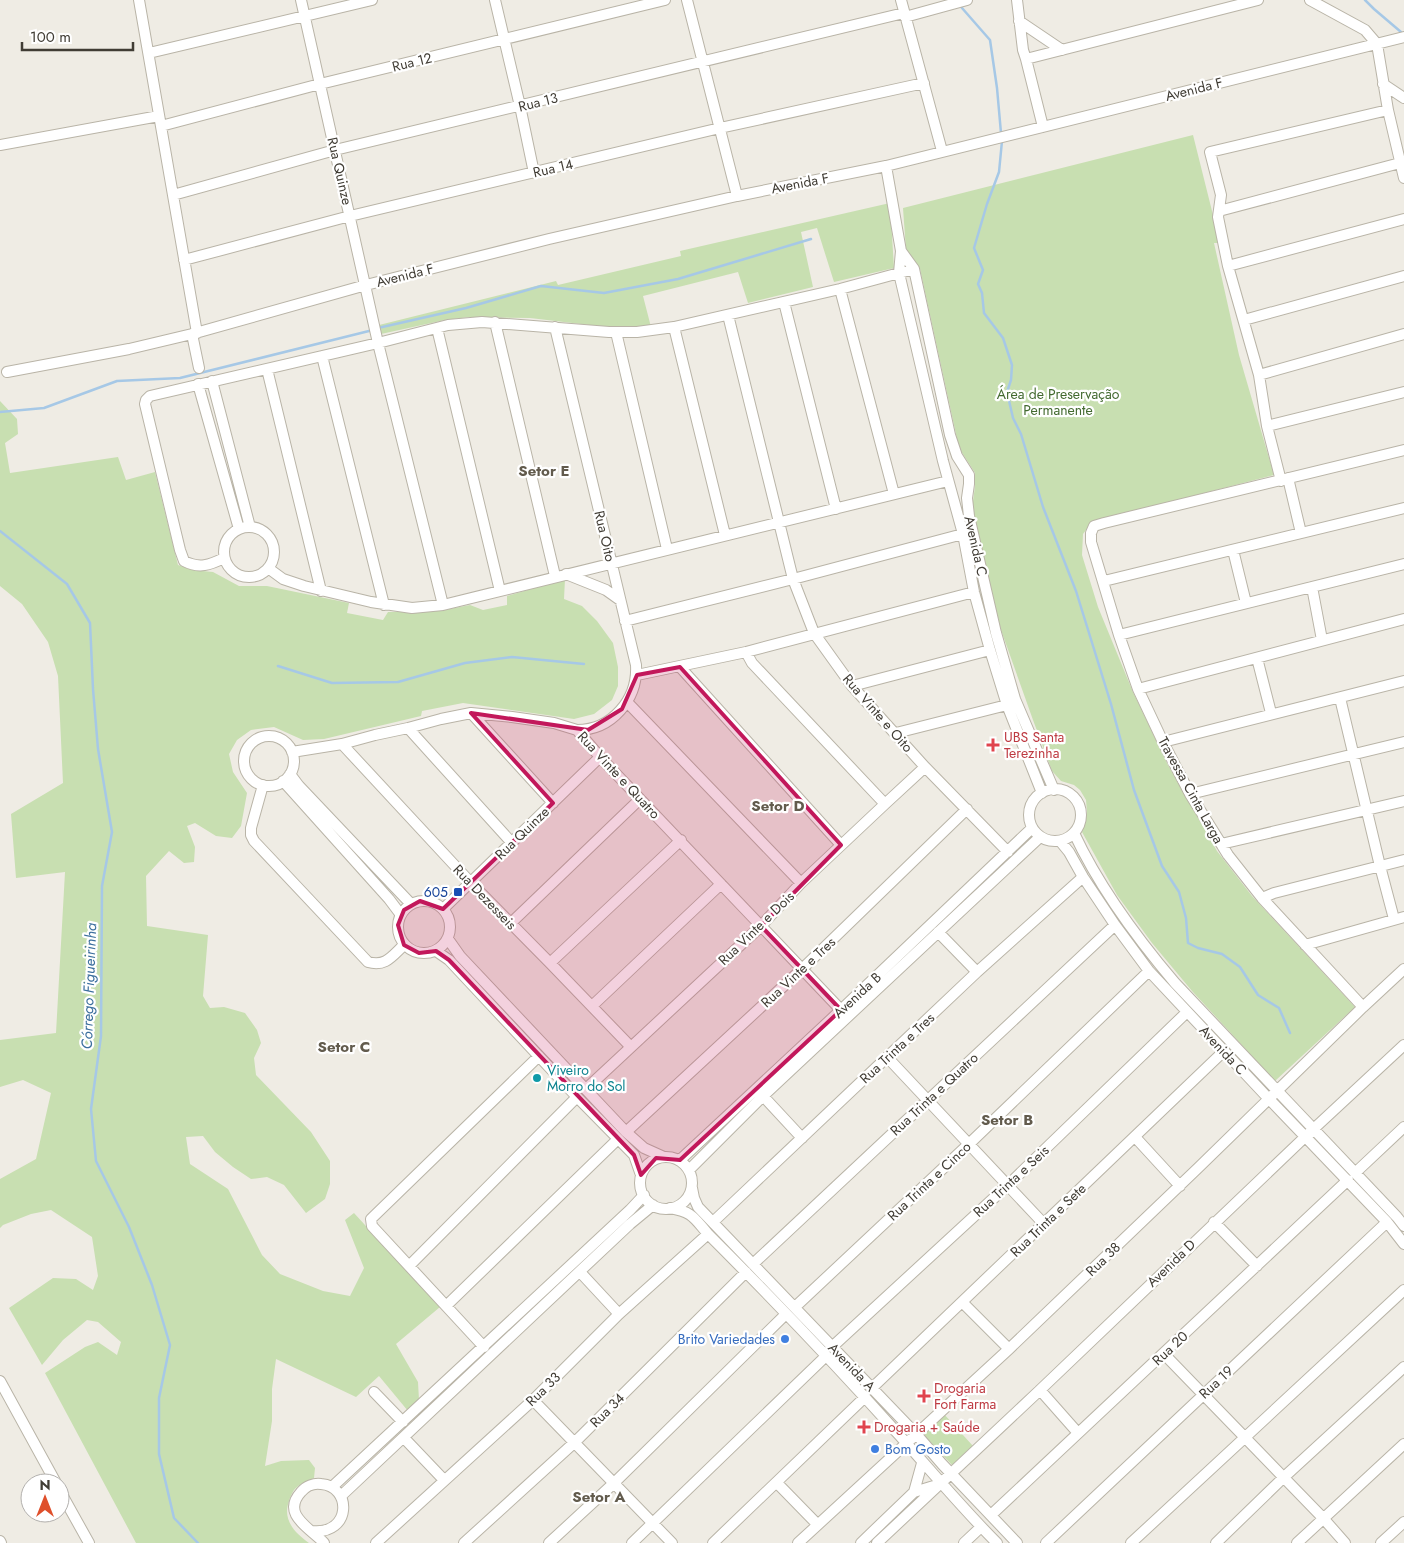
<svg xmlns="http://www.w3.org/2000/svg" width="1404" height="1543" viewBox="0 0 1404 1543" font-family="Jost,sans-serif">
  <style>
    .green { fill: #c8dfb1 }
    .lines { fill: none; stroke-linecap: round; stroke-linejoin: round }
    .stream { stroke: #a6c8e6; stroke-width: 2.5 }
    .minor-casing { stroke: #b9b4a7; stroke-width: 12 }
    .minor { stroke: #fff; stroke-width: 10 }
    .marked { fill: #c2185b; fill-opacity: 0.2; stroke: #c2185b; stroke-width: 4; stroke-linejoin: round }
    .health-dot { fill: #e0444e; stroke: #fff; stroke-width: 2 }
    .transit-dot { fill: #1a4fb4; stroke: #fff; stroke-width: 2 }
    .culture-dot { fill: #0f9aa8; stroke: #fff; stroke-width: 2 }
    .shop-dot { fill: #3f7fe0; stroke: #fff; stroke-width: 2 }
    .labels { text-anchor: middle; stroke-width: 4.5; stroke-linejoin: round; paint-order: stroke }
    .street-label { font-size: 14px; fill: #403c34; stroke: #fff }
    .park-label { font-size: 14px; fill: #436a30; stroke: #fff }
    .health-label { font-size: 14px; fill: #be3a42; stroke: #fff; text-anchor: start }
    .transit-label { font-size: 14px; fill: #164399; stroke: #fff; text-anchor: end }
    .culture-label { font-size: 14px; fill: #0d838f; stroke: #fff; text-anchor: start }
    .shop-label { font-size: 14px; fill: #366cbe; stroke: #fff; text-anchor: end }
    .neighbourhood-label { font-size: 15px; font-weight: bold; fill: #625b4d; stroke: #fff }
    .water-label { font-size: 15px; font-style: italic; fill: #3c6f9e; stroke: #fff }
  </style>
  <rect width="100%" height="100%" fill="#efece4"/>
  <!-- green -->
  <path class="green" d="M1193,135L1220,243H1214L1239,355L1274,475L1092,522L1083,534L1082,555L1098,607L1133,692L1168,765L1217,851L1252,896L1355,1007L1275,1081L1192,991L1152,943L1117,895L1082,832L1087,812L1086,800L1080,790L1074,785L1061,781L1052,771L1033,720L1001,630L972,509L975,486V473L959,448L920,269L906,250L903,208Z
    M890,203L894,268L834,282L817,228L801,232L813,287L748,303L738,272L643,296L651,327L615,328L530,318L469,317L445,320L381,334L379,325L556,281L558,285L681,256L680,251Z
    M0,401L17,419L18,434L5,443L10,473L118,457L126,480L155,472L178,565L193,570L213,572L239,586H267L349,603L347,613L383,620L388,612L439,611L470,605L483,610L507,605V596L565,579L564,599L582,606L597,621L613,643L618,667V686L612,700L594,714L574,719L463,703L422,711L421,716L324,739L303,740L274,727L251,730L237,740L229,754L233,772L247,793L241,826L232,838L216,836L195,823L187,826L195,847L194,862L184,863L169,851L146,876L147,926L208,935L203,996L210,1008L224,1007L245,1013L257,1030L261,1043L254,1058L256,1075L311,1132L330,1161V1184L325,1199L306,1213L284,1185L267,1177L251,1179L233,1167L215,1152L203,1136L186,1137L190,1164L228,1189L262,1255L280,1274L323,1291L350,1296L364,1268L345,1220L354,1213L440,1307L396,1344L418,1382L419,1400L408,1411L379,1376L356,1397L276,1359L272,1389V1421L265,1466L281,1461L309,1460L315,1468L314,1478C307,1481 299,1484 294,1490C292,1493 290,1497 289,1501C282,1520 295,1533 309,1543H136L45,1373L85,1347L98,1342L117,1355L121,1342L98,1322L87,1320L63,1340L42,1365L9,1308L53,1278L76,1279L93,1290L98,1276L92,1237L51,1210L31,1214L3,1225L0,1228V1179L36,1159L51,1093L23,1080L0,1087V1040L56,1033L65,872L16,878L11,814L63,783L58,676L48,642L22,604L0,586Z
    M943,1413L973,1446L952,1465L921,1432Z"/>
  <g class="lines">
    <!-- stream -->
    <path class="stream" d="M1365,0L1374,9L1401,32
      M962,8L990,40L997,88L1001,133
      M1002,141L999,172L987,204L974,248L983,270L978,284L982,293L984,313L1003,338L1012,365L1011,380L1007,392L1013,418L1021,434L1043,507L1076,591L1111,704L1134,790L1162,866L1179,892L1186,918L1188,943L1198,948L1222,954L1240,967L1258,995L1279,1008L1290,1033
      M378,328L466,308L541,286L604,293L678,279L811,239
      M0,412L44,408L117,381L180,378L373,330
      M0,531L67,584L90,623L93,689L98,749L112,832L102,886L101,1036L91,1109L96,1161L129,1227L152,1285L170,1345L159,1398V1454L174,1518L198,1543
      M278,666L332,683L398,682L465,663L512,657L584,664"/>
    <defs>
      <path id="minor" d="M139,0L197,333
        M301,0L378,343L443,605
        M495,0L520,106L534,173
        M687,0L737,196
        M901,0L942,151
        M1017,0L1023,50L1026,59L1043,127
        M1310,0L1365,30L1377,44L1388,110L1404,178
        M905,17L967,0
        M1019,21L1062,50
        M149,53L372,0
        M1026,59L1258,0
        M1383,84L1404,98
        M161,126L320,84L665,0
        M0,145L159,116
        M886,166L901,251L899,273L943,461L963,534L974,592L990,650L1007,705L1042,793
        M173,195L335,150L904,13
        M1219,211L1400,163
        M901,251L914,269L950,435L957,456L969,475V484L967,498L969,516L996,633L1015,699L1054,790
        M184,260L350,216L720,128L924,83
        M1228,266L1404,219
        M840,289L894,494
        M784,302L836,509
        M728,315L793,579L814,633L852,686L925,767L1008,852
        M1244,320L1404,276
        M495,322L555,576
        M555,327L636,665C638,699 612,730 577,730
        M674,327L725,535
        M437,328L500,591
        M616,332L667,549
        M192,334L199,368
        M322,356L384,605
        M267,369L321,591
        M7,372L129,349L192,334L366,285L549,239L737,196L886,166L1404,37
        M1259,375L1404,334
        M212,381L250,527
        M198,384L239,529
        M1267,426L1404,392
        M1288,478L1301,533
        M1281,481L1267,426L1259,375L1228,266L1218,217L1221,195L1210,152L1388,110
        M224 552a25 25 0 1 1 50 0a25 25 0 1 1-50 0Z
        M1233,550L1246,603
        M224,558C210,565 199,569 184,561L180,550L145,404L146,400L150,396L378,343L448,325L482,322L609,332H637L674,327L840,289L914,269
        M268,568L283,579L304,586L371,602L412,608L443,605L948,481
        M566,574L606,590L620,600
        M1104,581L1404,508
        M1312,587L1322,640
        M625,621L793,579L963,534
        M1119,635L1404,564
        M746,652L752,663L885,804
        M1257,658L1271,713
        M680,667L841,845
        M637,675L746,652L974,592
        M852,686L990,650
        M1138,689L1404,619
        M1340,698L1380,866L1394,919
        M627,702L801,883
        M471,713L553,803
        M408,728L512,843
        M896,733L1007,705
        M244 761a25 25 0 1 1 50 0a25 25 0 1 1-50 0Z
        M1163,742C1243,721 1324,702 1404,681
        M342,744L471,883L550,963L630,1046
        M292,752L342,744L375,735L408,728L441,719L471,713L512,717L554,723L577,730L600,757L841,1010
        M290,774L299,786L411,904
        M283,781L389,899L401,915
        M263,785L251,828V835L254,841L368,962C386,967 392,956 404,945
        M1029 815a26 26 0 1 1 52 0a26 26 0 1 1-52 0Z
        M1190,794L1404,742
        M1074,833C1099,887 1136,937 1175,983L1397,1217L1404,1226
        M1060,841L1069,852L1083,877L1115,925L1149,971L1269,1099L1387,1222L1404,1244
        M1221,844L1404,801
        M1262,898L1274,893L1404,860
        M398 927a26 26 0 1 1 52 0a26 26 0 1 1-52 0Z
        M443,909L600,757
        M511,923L640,799
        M938,932L977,972
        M448,939L460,956L626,1132L644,1148L664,1157
        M1305,945L1404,917
        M436,951L449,960L577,1097L634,1155L641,1175
        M550,963L681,840
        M592,1006L721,884
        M1363,1007L1262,898L1228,855L1190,794L1163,742L1138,689L1119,635L1091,542V533L1094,526L1104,523L1404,450
        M887,1057L1044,1224
        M586,1089L761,926L801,883L885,804L925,767
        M763,1096L802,1138
        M626,1132L802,969L967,809
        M1135,1137L1180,1186
        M640 1183a26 26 0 1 1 52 0a26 26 0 1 1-52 0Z
        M680,1160L841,1010L1032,828
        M689,1170L763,1096L1040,837
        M1355,1173L1404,1127
        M692,1188L694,1198L698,1207L916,1434L942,1464L1017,1543
        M670,1208C693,1212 694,1218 708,1234C774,1300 838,1367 900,1436C932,1472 963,1509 997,1543
        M713,1222L977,972L1083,877
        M1214,1222L1257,1266
        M753,1264L1115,925
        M409,1266L577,1097
        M580,1272L619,1314
        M962,1302L1009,1349
        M446,1306L618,1139
        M795,1307L970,1143L1149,971
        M484,1347L372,1226L371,1219L539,1056
        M832,1347L1008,1185L1187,1012
        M1164,1354L1323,1518L1345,1543
        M0,1381L56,1483
        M872,1388L1224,1051
        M1040,1390L1078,1433
        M374,1392L403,1422
        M533,1400L672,1543
        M404,1438L444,1480
        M777,1483L817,1524
        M332,1487L630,1210L644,1195
        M60,1491L89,1543
        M914,1492L922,1463
        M341,1496L630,1224L653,1205
        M991,1515L1348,1180
        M312,1531C352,1535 352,1486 321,1484C314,1483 306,1486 301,1492C280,1515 312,1529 324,1543
        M0,1541L1,1543
        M376,1543L533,1400L619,1314L708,1234
        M464,1543L575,1442L746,1272
        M549,1543L613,1484L786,1314
        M632,1543L826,1356
        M713,1543L864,1398
        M798,1543L1009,1349L1198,1168L1363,1007L1404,969
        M861,1543L914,1492L937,1485
        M877,1543L1040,1390L1306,1136L1404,1045
        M964,1543L981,1527
        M1046,1543L1387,1222
        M1131,1543L1404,1290
        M1216,1543L1283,1478L1404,1367
        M1297,1543L1404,1444
        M1381,1543L1404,1522"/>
    </defs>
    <!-- minor casing -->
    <use href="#minor" class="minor-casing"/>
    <!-- minor -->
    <use href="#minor" class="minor"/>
  </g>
  <!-- marked area -->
  <path class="marked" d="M680,667L841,845L761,926L841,1010L680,1160L656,1158L641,1175L634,1155L449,960L436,951L419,953L404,945L398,925L404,910L420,901L443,909L553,803L471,713L588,730L622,709L637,675Z"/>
  <!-- markers -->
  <g class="health-dot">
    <path d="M990.5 737.5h5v5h5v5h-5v5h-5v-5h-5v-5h5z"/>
    <path d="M921.5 1388.5h5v5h5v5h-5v5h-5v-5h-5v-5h5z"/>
    <path d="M861.5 1419.5h5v5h5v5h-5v5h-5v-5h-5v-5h5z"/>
  </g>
  <rect class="transit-dot" x="453" y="887" width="10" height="10" rx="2.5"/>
  <circle class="culture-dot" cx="537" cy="1078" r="5"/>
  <g class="shop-dot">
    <circle cx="785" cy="1339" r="5"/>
    <circle cx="875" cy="1449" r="5"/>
  </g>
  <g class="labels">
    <!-- street labels -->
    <g class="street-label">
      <text transform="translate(412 62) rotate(-14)" y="5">Rua 12</text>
      <text transform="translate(1194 89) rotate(-14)" y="5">Avenida F</text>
      <text transform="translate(538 102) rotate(-14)" y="5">Rua 13</text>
      <text transform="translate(553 168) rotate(-13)" y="5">Rua 14</text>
      <text transform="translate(340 171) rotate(77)" y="5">Rua Quinze</text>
      <text transform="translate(800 183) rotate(-11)" y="5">Avenida F</text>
      <text transform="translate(405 275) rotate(-14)" y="5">Avenida F</text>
      <text transform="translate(605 536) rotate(77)" y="5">Rua Oito</text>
      <text transform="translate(976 546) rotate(77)" y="5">Avenida C</text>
      <text transform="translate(878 713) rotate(49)" y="5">Rua Vinte e Oito</text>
      <text transform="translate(619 775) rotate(47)" y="5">Rua Vinte e Quatro</text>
      <text transform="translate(1191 790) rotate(61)" y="5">Travessa Cinta Larga</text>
      <text transform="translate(522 833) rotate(-44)" y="5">Rua Quinze</text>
      <text transform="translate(485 897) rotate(46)" y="5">Rua Dezesseis</text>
      <text transform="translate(756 928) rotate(-44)" y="5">Rua Vinte e Dois</text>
      <text transform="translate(798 972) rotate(-43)" y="5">Rua Vinte e Tres</text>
      <text transform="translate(857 995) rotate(-43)" y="5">Avenida B</text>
      <text transform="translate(897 1048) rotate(-43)" y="5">Rua Trinta e Tres</text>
      <text transform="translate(1223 1050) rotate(47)" y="5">Avenida C</text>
      <text transform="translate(934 1094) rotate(-43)" y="5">Rua Trinta e Quatro</text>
      <text transform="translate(929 1181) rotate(-43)" y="5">Rua Trinta e Cinco</text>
      <text transform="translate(1011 1181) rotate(-43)" y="5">Rua Trinta e Seis</text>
      <text transform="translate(1048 1220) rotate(-44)" y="5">Rua Trinta e Sete</text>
      <text transform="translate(1103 1259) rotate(-44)" y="5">Rua 38</text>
      <text transform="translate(1171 1263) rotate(-44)" y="5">Avenida D</text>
      <text transform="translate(1170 1348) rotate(-43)" y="5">Rua 20</text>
      <text transform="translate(852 1367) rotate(46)" y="5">Avenida A</text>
      <text transform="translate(1216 1382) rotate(-43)" y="5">Rua 19</text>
      <text transform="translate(543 1389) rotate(-44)" y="5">Rua 33</text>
      <text transform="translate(607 1410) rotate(-45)" y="5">Rua 34</text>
    </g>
    <!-- park labels -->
    <g class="park-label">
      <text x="1058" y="399">Área de Preservação<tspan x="1058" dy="16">Permanente</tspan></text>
    </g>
    <!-- health labels -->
    <g class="health-label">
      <text x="1004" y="742">UBS Santa<tspan x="1004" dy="16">Terezinha</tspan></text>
      <text x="934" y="1393">Drogaria<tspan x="934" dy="16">Fort Farma</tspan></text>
      <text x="874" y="1432">Drogaria + Saúde</text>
    </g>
    <!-- transit labels -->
    <g class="transit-label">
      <text x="448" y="897">605</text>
    </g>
    <!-- culture labels -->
    <g class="culture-label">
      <text x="547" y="1075">Viveiro<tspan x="547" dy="16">Morro do Sol</tspan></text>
    </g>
    <!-- shop labels -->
    <g class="shop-label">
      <text x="775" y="1344">Brito Variedades</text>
      <text x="885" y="1454" text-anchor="start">Bom Gosto</text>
    </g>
    <!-- neighbourhood labels -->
    <g class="neighbourhood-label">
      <text x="544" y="476">Setor E</text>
      <text x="778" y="811">Setor D</text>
      <text x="344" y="1052">Setor C</text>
      <text x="1007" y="1125">Setor B</text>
      <text x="599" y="1502">Setor A</text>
    </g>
    <!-- water labels -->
    <g class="water-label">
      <text transform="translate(89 986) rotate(-88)" y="5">Córrego Figueirinha</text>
    </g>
  </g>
  <!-- north arrow -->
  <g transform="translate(45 1498)"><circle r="24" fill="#ffffff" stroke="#b3b1ae"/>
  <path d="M0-4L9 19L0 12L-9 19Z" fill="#df4f2b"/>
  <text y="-8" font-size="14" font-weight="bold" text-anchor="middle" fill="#403c34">N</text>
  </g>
  <!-- scale -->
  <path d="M22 42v8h111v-8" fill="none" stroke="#403c34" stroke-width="2.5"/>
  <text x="30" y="42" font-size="15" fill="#403c34" stroke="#ffffff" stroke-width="4" paint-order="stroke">100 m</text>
</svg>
